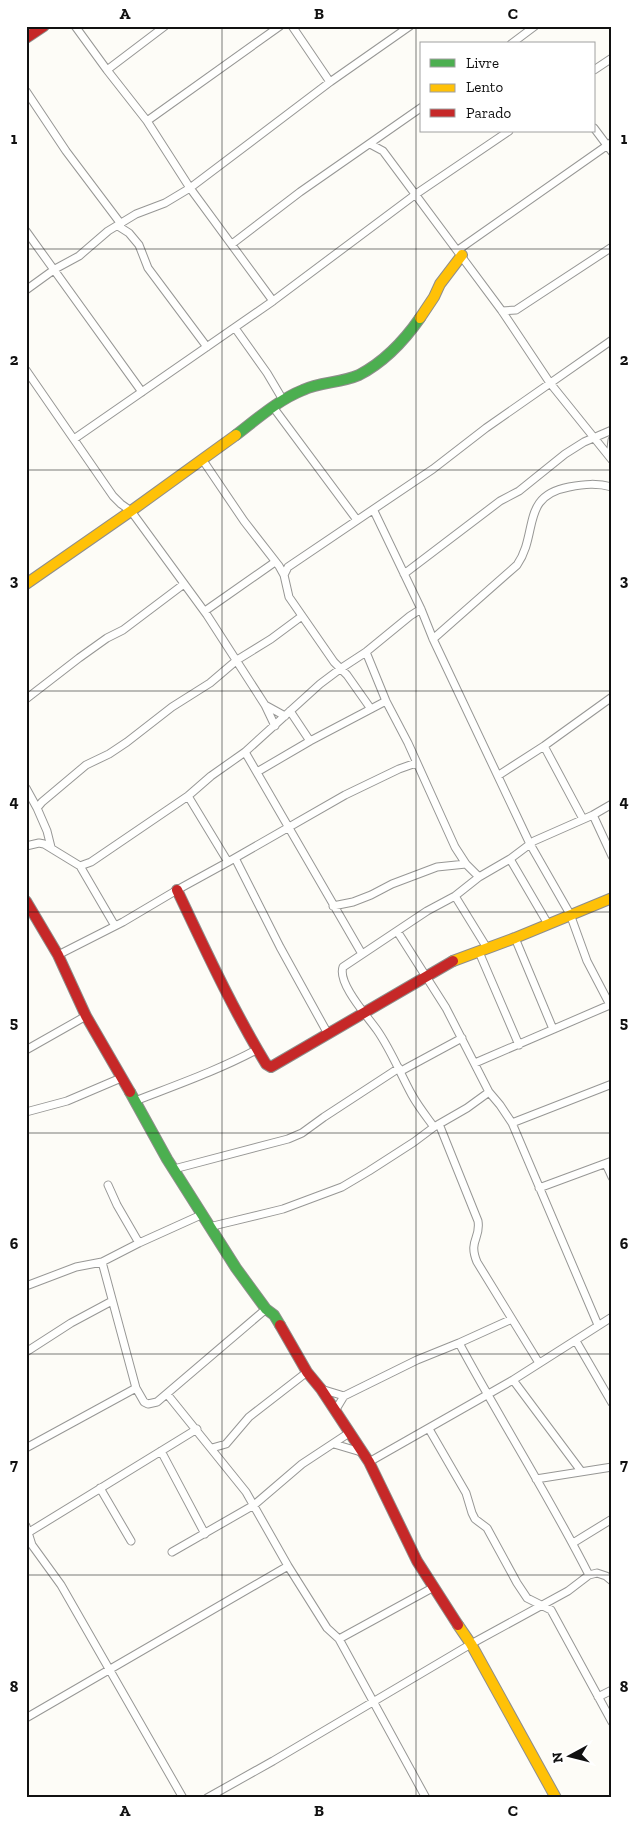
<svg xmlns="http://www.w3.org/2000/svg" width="638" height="1824" viewBox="0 0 638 1824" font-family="'Zilla Slab',serif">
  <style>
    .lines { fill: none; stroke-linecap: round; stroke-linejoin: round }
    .street-casing { stroke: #979795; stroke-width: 9 }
    .fast-casing { stroke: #8e8d8b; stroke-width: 12 }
    .slow-casing { stroke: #8e8d8b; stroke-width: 12 }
    .jam-casing { stroke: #8e8d8b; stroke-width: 12 }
    .street { stroke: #fffffe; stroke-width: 7 }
    .fast { stroke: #4caf50; stroke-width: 10 }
    .slow { stroke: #ffc107; stroke-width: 10 }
    .jam { stroke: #c62828; stroke-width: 10 }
    .grid { fill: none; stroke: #111; stroke-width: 1; stroke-opacity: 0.55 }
    .neatline { fill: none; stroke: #111; stroke-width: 2 }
    .grid-label { font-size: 16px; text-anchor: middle; font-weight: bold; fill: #111 }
  </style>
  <rect width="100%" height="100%" fill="#fdfcf7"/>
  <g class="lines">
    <defs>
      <path id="street" d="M75,26L107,70L147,121L190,188L273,301
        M292,26L330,82
        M511,44L535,26
        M107,70L165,26
        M594,70L612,58
        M26,91L66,151L121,224
        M147,121L280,26
        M594,128L612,152
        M370,144L383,151L502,311L550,383L612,460
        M118,226L129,233L139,245L148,268L207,347
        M26,231L142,392
        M232,244L300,192L422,107
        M458,250L612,142
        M26,290L55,269L79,256L108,231L136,214L165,203L190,188L330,82L410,26
        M502,311L516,310L612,247
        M235,328L267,373L283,400
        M26,370L113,496L121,504L131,511L207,615L265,705L275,726
        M273,407L357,520
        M74,439L273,301L416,194L509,131
        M610,457L612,440
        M202,459L244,521L279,566L284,575L289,597L334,662L347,675L371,709
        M374,511L421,609L433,639L530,844L570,914L587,961L610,1005
        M404,574L500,501L519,491L565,454L584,442L612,430
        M284,575L288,567L433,469L486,428L612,340
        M205,611L275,562
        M433,639L517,565C539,533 520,496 569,487C585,484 597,483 612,487
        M366,652L386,701L408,743L455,847L466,864L479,877
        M26,699L79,658L107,638L123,630L184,584
        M265,705L285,716
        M290,711L310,741
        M544,746L583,819
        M245,752L362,954
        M257,772L310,741L386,701
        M499,775L544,746L612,697
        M26,788L37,808L42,802L86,765L109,754L127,742L172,707L210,683L237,660L271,639L302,616
        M188,796L228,862
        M37,808L47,831L51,847
        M593,815L612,856
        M26,846L39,843L44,844L80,866
        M235,858L280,947L328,1034
        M510,859L548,924
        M455,896L487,948
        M333,906L353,902L371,895L392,884L437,867L466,864
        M115,926L80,866L91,862L188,796L211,776L245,752L320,684L340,669L366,652L410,616L421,609
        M397,931L446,1008L489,1092L500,1105L512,1123L598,1325
        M515,938L553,1029
        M479,952L519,1045
        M58,955L123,922L177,890L228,862L345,795L399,769L416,763
        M26,1050L86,1016
        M475,1063L612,1004
        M401,1071L462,1038
        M135,1101C176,1085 219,1070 258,1049
        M26,1112L67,1101L121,1078
        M512,1123L612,1084
        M439,1124L478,1221C481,1239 468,1240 477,1262L539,1363
        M434,1127C426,1116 418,1106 412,1095C400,1073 391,1050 377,1030C368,1017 337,983 343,967L427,911L455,896L479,877L510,859L534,841L593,815L612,804
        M606,1164L612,1177
        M174,1169L288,1139L302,1133L324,1117L399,1068
        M108,1185L117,1205L139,1243
        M539,1188L612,1161
        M209,1227L283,1209L342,1187L369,1171L414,1142L434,1127L467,1108L489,1092
        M102,1262L136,1388L144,1402L148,1404L157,1402L266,1309
        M26,1286L76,1267L102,1262L139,1243L201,1215
        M576,1341L612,1403
        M459,1343C501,1421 549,1496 589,1575
        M26,1352L71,1323L112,1301
        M513,1380L581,1471
        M321,1389L344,1396
        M167,1394L246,1492L288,1566L327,1628L339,1639L426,1798
        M335,1411L344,1396L417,1360L459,1343L512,1319
        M429,1429L466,1493L472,1513L475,1519L487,1528L517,1583L527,1598L551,1610L612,1722
        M334,1444L361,1452
        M26,1448L136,1388
        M212,1448L226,1444L249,1417L307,1372
        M161,1451L205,1534
        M369,1462L513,1380L612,1317
        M536,1479L612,1467
        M100,1488L131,1541
        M26,1526L32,1545L61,1585L183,1798
        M26,1534L197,1429
        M573,1543L612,1519
        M172,1552L254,1505L302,1464L349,1433
        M339,1639L434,1587
        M598,1697L612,1690
        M26,1718L288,1566
        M207,1798L273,1761L471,1644L568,1591L589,1575L597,1573L606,1576L612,1581"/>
      <path id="fast" d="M236,435C257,419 278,400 303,390C320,382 341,383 359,375C384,362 404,341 420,318
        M130,1092L167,1159L236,1268L266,1309L274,1315L280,1325"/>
      <path id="slow" d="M420,318L434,297L440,284L462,255
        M26,584L131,511L236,435
        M453,961L515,938L612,898
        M458,1625L471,1644L556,1798"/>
      <path id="jam" d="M26,38L44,26
        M177,890C205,949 232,1008 266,1064L271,1067L453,961
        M26,901L58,955L86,1016L130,1092
        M280,1325L307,1372L321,1389L369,1462L417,1561L458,1625"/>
    </defs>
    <!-- street casing -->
    <use href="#street" class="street-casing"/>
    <!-- fast casing -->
    <use href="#fast" class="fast-casing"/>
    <!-- slow casing -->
    <use href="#slow" class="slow-casing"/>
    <!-- jam casing -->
    <use href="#jam" class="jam-casing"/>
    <!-- street -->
    <use href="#street" class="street"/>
    <!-- fast -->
    <use href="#fast" class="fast"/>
    <!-- slow -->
    <use href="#slow" class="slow"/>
    <!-- jam -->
    <use href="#jam" class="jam"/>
  </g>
  <!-- grid -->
  <path class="grid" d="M222,26V1798M416,26V1798M26,249H612M26,470H612M26,691H612M26,912H612M26,1133H612M26,1354H612M26,1575H612"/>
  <!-- border -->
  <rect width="638" height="1824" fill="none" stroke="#ffffff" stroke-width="55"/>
  <!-- legend -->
  <rect x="420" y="42" width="175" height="90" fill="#ffffff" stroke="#a0a0a0"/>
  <rect x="430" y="59" width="25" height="8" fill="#4caf50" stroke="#a0a0a0"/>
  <text x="466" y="68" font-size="15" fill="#111111">Livre</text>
  <rect x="430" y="84" width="25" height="8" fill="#ffc107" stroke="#a0a0a0"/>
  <text x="466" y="92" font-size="15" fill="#111111">Lento</text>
  <rect x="430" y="109" width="25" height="8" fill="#c62828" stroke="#a0a0a0"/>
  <text x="466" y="118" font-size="15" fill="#111111">Parado</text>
  <!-- north arrow -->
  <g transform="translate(570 1756) rotate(263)" stroke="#ffffff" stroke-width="4" paint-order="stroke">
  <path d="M0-4L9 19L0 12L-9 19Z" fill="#111111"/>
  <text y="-8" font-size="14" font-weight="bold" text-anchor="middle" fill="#111111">N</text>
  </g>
  <rect x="28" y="28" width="582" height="1768" class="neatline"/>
  <g class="grid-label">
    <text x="125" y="19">A</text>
    <text x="319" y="19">B</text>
    <text x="513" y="19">C</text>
    <text x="14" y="144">1</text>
    <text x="624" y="144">1</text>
    <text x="14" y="365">2</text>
    <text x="624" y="365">2</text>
    <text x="14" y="586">3</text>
    <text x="624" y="586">3</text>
    <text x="14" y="807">4</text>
    <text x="624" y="807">4</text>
    <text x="14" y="1028">5</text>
    <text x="624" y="1028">5</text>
    <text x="14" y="1249">6</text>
    <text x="624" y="1249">6</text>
    <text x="14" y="1470">7</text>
    <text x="624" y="1470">7</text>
    <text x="14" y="1692">8</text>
    <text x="624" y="1692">8</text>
    <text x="125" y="1816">A</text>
    <text x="319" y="1816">B</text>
    <text x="513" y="1816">C</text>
  </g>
</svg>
